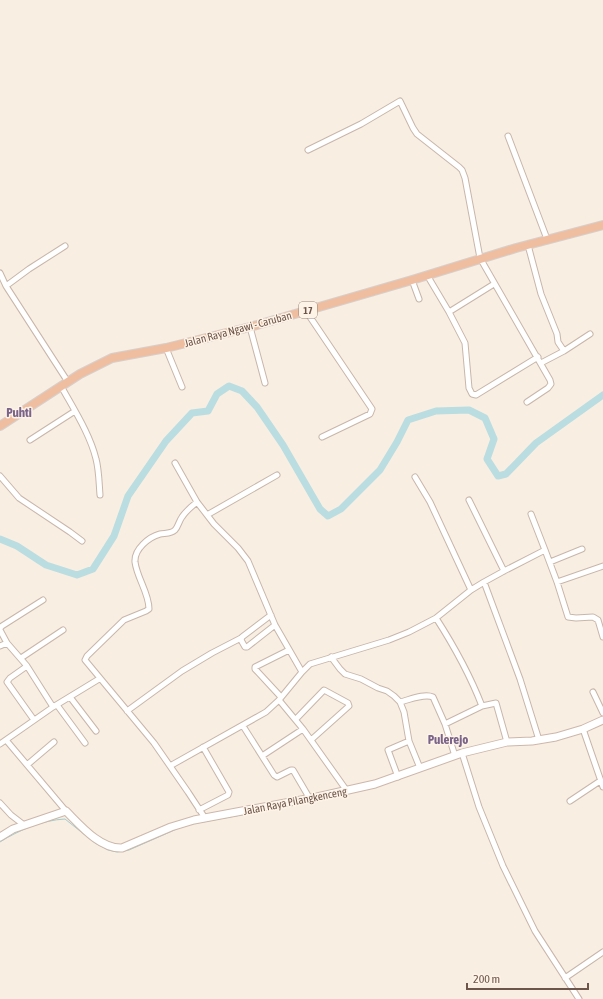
<svg xmlns="http://www.w3.org/2000/svg" width="603" height="999" viewBox="0 0 603 999" font-family="'Asap Condensed',sans-serif">
  <style>
    .lines { fill: none; stroke-linecap: round; stroke-linejoin: round }
    .stream { stroke: #a1cdd1; stroke-width: 1 }
    .river { stroke: #b9dde0; stroke-width: 7 }
    .minor-casing { stroke: #c8b6aa; stroke-width: 7 }
    .secondary-casing { stroke: #cdb7ab; stroke-width: 9 }
    .trunk-casing { stroke: #d6cfcd; stroke-width: 10 }
    .minor { stroke: #fff; stroke-width: 5 }
    .secondary { stroke: #fff; stroke-width: 7 }
    .trunk { stroke: #efbea0; stroke-width: 8 }
    .labels { text-anchor: middle; stroke-width: 3; stroke-linejoin: round; paint-order: stroke }
    .shield { fill: #fdf3e7; stroke: #99847a; stroke-width: 1 }
    .shield-label { font-size: 10px; font-weight: bold; fill: #6e554b }
    .street-label { font-size: 11px; fill: #6e554b; stroke: #fdf3e7 }
    .quarter-label { font-size: 13px; font-weight: bold; fill: #7a648a; stroke: #fdf3e7 }
  </style>
  <rect width="100%" height="100%" fill="#f9eee2"/>
  <g class="lines">
    <!-- stream -->
    <path class="stream" d="M384,784L430,768
      M192,824L252,813
      M0,842C19,830 43,820 65,819L95,843L108,850L117,852L129,850L179,828"/>
    <!-- river -->
    <path class="river" d="M0,539L17,546L46,565L77,575L93,569L114,536L128,496L166,441L192,413L208,411L217,394L229,386L242,391L257,407L283,445L320,509L328,516L341,509L380,470L397,442L408,420L436,411L469,410L485,418L494,439L487,459L498,476L506,474L536,443L603,395"/>
    <defs>
      <path id="minor" d="M508,136L547,239
        M308,150L361,124L400,101L413,128L417,134L459,167L462,170L465,178L480,258L550,380L551,384L548,388L527,402
        M528,245L541,294L557,334L558,342L564,351
        M0,273L6,286L68,382
        M427,275L449,312L465,343L469,388L472,394L476,395L538,357
        M412,280L419,299
        M6,286L29,269L65,246
        M306,311L372,409L370,414L322,437
        M449,312L494,284
        M250,327L265,383
        M166,348L182,387
        M541,363L564,351L590,334
        M61,386C73,408 90,434 96,459C99,470 99,483 100,495
        M30,440L75,411
        M175,463L197,502L214,524L238,548L248,561L275,625L302,672
        M0,476L19,498L70,532L82,541
        M415,477L430,502L471,590
        M469,500L504,571
        M197,502C192,506 186,511 182,517C179,521 178,527 175,530C171,534 165,533 160,534C149,537 134,549 135,562C137,578 149,593 149,609L146,611L124,620L87,656L85,660L154,743L188,792L205,818
        M531,514L545,550
        M207,515L277,475
        M550,562L582,549
        M484,582L520,679L539,740
        M557,582L603,566
        M271,615L242,637L241,640L245,647H247L275,625
        M436,618C454,646 470,675 482,706
        M0,628L2,626L43,600
        M0,630L7,643L27,666L53,707
        M0,646L7,643
        M331,657L340,669L345,674L361,679L378,688L387,691L394,696L400,702L404,712L409,741L420,768
        M21,658L63,630
        M27,666L10,678L7,682L34,720
        M593,692L603,713
        M70,697L96,731
        M281,697L255,669V667L289,650
        M279,700L303,729L347,791
        M400,702C409,700 424,693 433,697L445,724L455,756
        M57,705L85,743
        M127,711L182,671L212,653L241,638
        M296,719L324,690L348,703L349,706L311,740
        M445,724L482,706L496,703L507,742
        M243,726L274,775L277,777L291,770H293L310,799
        M583,729L603,787
        M6,740L66,811
        M0,744L53,707L99,679
        M462,753L479,807L503,866L535,931L579,999
        M262,756L303,729
        M27,765L54,742
        M170,766L266,712L279,700L302,672L310,664L389,640L409,632L436,618L471,590L484,582L504,571L545,550L557,582L568,617L576,618L593,617L598,620L603,637
        M398,777L388,750L409,741
        M570,801L600,781
        M0,803L11,815L24,825
        M199,810L228,795L229,792L203,747
        M565,978L603,952"/>
      <path id="secondary" d="M0,837L13,829L66,811C80,825 100,849 122,848L171,827L194,820L317,797L375,784L462,753L507,742L532,741L556,737L583,729L603,720"/>
      <path id="trunk" d="M0,426L80,374L112,358L166,348L250,327L412,280L516,248L603,225"/>
    </defs>
    <!-- minor casing -->
    <use href="#minor" class="minor-casing"/>
    <!-- secondary casing -->
    <use href="#secondary" class="secondary-casing"/>
    <!-- trunk casing -->
    <use href="#trunk" class="trunk-casing"/>
    <!-- minor -->
    <use href="#minor" class="minor"/>
    <!-- secondary -->
    <use href="#secondary" class="secondary"/>
    <!-- trunk -->
    <use href="#trunk" class="trunk"/>
  </g>
  <g class="labels">
    <!-- shield labels -->
    <rect class="shield" x="299" y="302" width="18" height="16" rx="3"/>
    <g class="shield-label">
      <text x="308" y="314">17</text>
    </g>
    <!-- street labels -->
    <g class="street-label">
      <text transform="translate(238 329) rotate(-15)" y="4">Jalan Raya Ngawi - Caruban</text>
      <text transform="translate(295 801) rotate(-11)" y="4">Jalan Raya Pilangkenceng</text>
    </g>
    <!-- quarter labels -->
    <g class="quarter-label">
      <text x="19" y="417">Puhti</text>
      <text x="448" y="744">Pulerejo</text>
    </g>
  </g>
  <!-- scale -->
  <path d="M467 983v6h121v-6" fill="none" stroke="#6e554b" stroke-width="2"/>
  <text x="473" y="983" font-size="12" fill="#6e554b" stroke="#fdf3e7" stroke-width="3" paint-order="stroke">200 m</text>
</svg>
